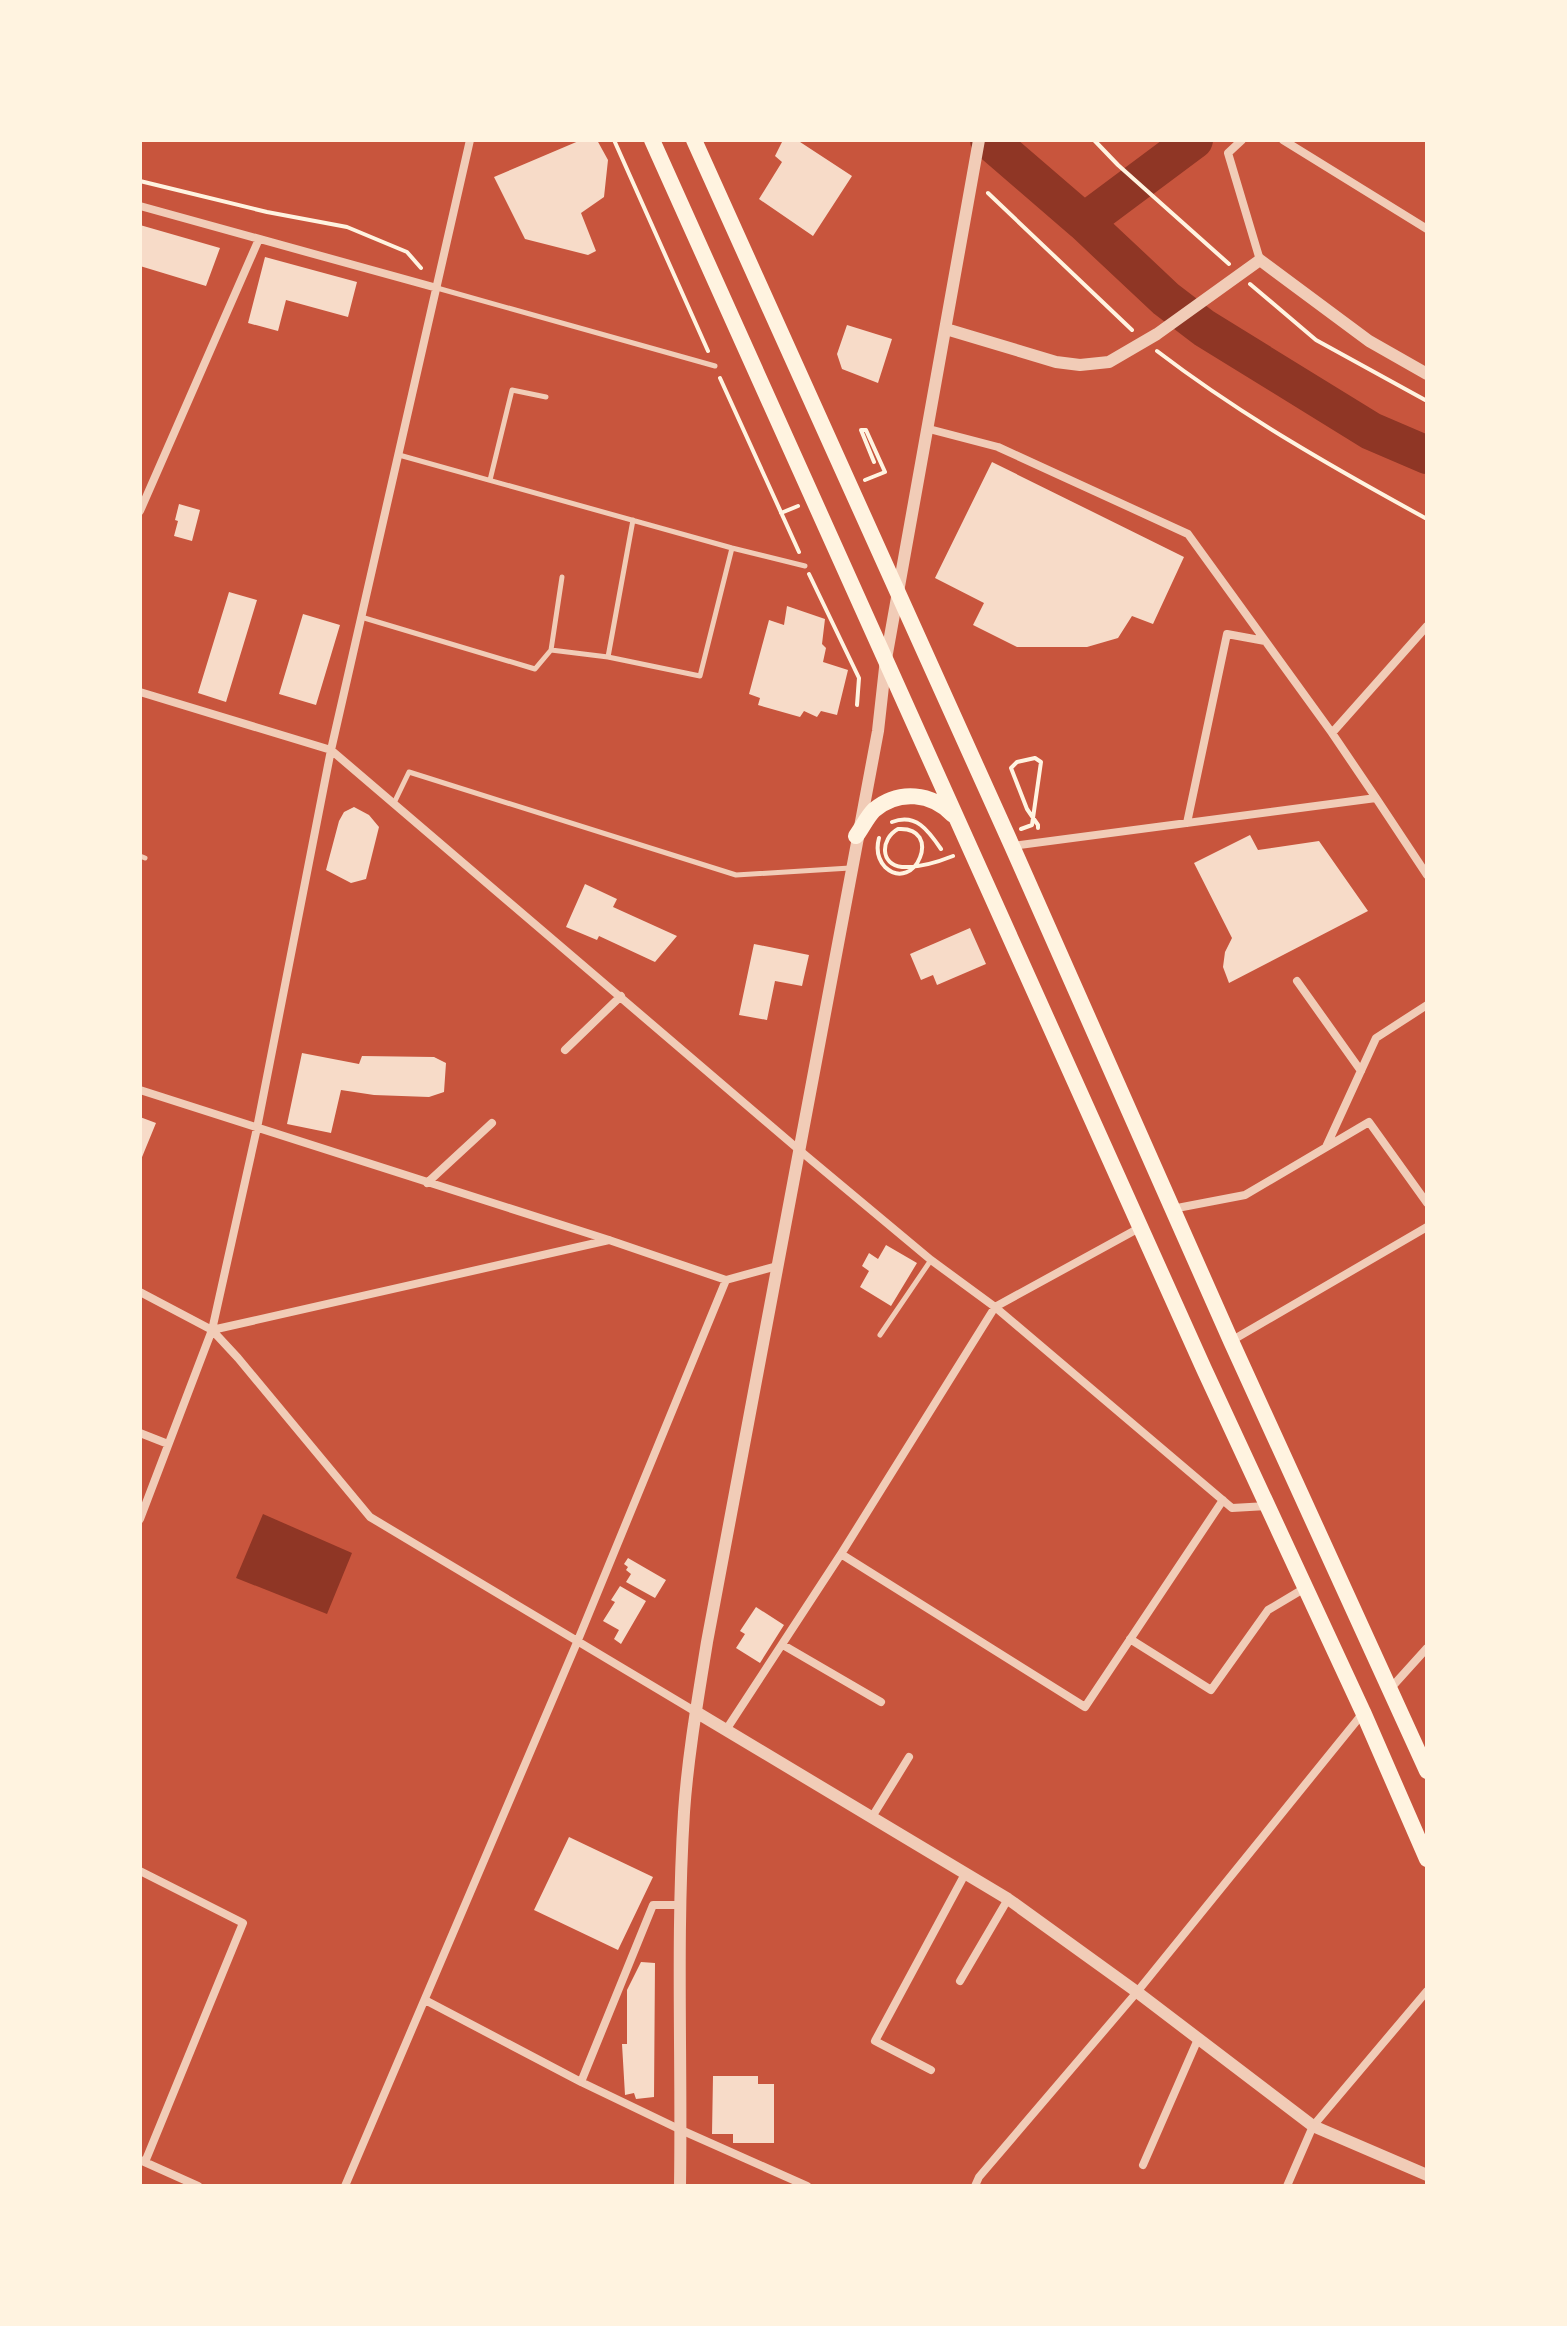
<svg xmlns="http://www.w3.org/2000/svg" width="1567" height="2326" viewBox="0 0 1567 2326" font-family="Montserrat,sans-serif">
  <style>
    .water { fill: #8f3625 }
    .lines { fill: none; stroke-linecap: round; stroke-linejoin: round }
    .river { stroke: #8f3625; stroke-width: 38 }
    .building { fill: #f7dbc8 }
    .path { stroke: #fff3e0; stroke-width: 4 }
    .service { stroke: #f1ccb7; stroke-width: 5 }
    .minor { stroke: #f1ccb7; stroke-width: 8 }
    .tertiary { stroke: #f1ccb7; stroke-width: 12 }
    .trunk { stroke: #fff3e0; stroke-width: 16 }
  </style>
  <rect width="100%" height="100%" fill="#c8553d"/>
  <!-- water -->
  <path class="water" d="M263,1514L352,1553L327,1614L236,1578Z"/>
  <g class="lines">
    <!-- river -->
    <path class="river" d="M989,140L1084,222L1166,299L1204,328L1371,431L1427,455
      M1084,222L1194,140"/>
  </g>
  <!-- building -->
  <path class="building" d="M581,140H597L608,160L604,197L581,213L596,251L588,255L525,239L494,177Z
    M783,140H797L852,176L813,236L759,199L782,162L775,156Z
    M140,225L220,248L206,286L140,266Z
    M265,257L357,282L348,317L286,300L278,331L248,323Z
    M847,325L892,339L878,383L842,369L837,354Z
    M992,462L1184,557L1153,624L1132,616L1118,638L1087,647H1017L973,625L984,603L935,578Z
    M179,504L200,510L192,541L174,536L178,521L175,520Z
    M229,592L257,600L226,702L198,693Z
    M787,606L825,619L822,644L826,648L823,662L848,670L837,715L821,711L817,717L804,711L800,717L758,705L760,698L749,694L769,620L784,625Z
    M303,614L340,625L316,705L279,694Z
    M354,807L369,815L379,827L366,879L351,883L326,870L339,821L344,812Z
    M1250,835L1258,850L1319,841L1368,911L1229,983L1223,967L1225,952L1232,938L1194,863Z
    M585,884L617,899L613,907L677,936L655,962L599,936L597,940L566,927Z
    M970,928L986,964L937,985L933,975L921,980L910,954Z
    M754,944L809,955L802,986L775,981L767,1020L739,1015Z
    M302,1053L359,1064L362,1056L434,1057L446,1063L444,1092L429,1097L374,1095L341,1090L331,1133L287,1124Z
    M140,1117L156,1123L140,1162Z
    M886,1245L917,1263L891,1306L860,1287L869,1271L862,1266L869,1253L878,1259Z
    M628,1558L666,1580L655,1598L626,1582L631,1574L626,1570L628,1567L624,1564Z
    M620,1586L646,1601L621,1644L614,1639L619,1630L603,1621L615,1602L611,1600Z
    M756,1607L784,1625L760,1663L736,1648L745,1634L740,1631Z
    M569,1837L653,1877L618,1950L534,1910Z
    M641,1962L655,1963L654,2097L636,2099L634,2093L625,2095L622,2044H627V1990Z
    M713,2076H758V2084H774V2143H733V2134H712Z"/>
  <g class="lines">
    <!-- path -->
    <path class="path" d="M614,140L708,351
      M1094,140L1118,165L1229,264
      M140,181L267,212L347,227L407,252L421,268
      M988,193L1132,330
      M1250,284L1316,340L1427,401
      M1157,351C1242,416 1334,468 1427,519
      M720,378L799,552
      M865,480L885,472L866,430H861L874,462
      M781,513L798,506
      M809,574L859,678L857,705
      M892,822C916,813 928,830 941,849
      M1021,829L1032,825L1041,762L1035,758L1017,762L1011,768L1027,809L1038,825V828
      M879,838C876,849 877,858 885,867C915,895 944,826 898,829C880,839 880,865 902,867C919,868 938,862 953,856"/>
    <!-- service -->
    <path class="service" d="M437,288L715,366
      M399,455L732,548L805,566
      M490,480L512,390L546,397
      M361,617L535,669L551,650L608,657L700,676L732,548
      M551,650L562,577
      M608,657L633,520
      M394,803L409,772L736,875L850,868
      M140,856L145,858
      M880,1335L931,1260"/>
    <!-- minor -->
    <path class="minor" d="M1242,140L1228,153L1260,260
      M1283,140L1427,229
      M140,206L437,288
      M929,429L998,447L1188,534L1332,733L1376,798L1012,846
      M140,511L259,239
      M140,692L331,750L798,1149L931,1260L995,1307L1232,1508L1267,1506
      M1332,733L1427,626
      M1376,798L1427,875
      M1187,823L1227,634L1265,641
      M1297,981L1361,1071
      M565,1050L621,996
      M140,1090L609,1240L726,1280
      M1326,1147L1376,1038L1427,1005
      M427,1183L492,1123
      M1172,1209L1245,1195L1369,1122L1427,1203
      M140,1292L212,1330L238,1358L370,1517L696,1712
      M212,1330L609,1240
      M1231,1341L1427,1227
      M140,1433L168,1444
      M140,1519L212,1330L257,1128L331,750L470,140
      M841,1554L1085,1707L1223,1500
      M1130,1639L1211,1690L1268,1610L1305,1588
      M783,1645L881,1702
      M1390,1689L1427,1648
      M726,1730L841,1554L995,1307L1141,1227
      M872,1817L909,1757
      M140,1871L243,1923L145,2162
      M960,1981L1008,1899
      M425,2000L581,2082L681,2130L807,2186
      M931,2070L875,2041L965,1874
      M581,2082L653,1905H681
      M140,2160L198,2186
      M1143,2165L1198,2039
      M345,2186L578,1640L726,1280L777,1266
      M975,2186L979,2177L1137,1992L1363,1713
      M1287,2186L1313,2126L1427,1991"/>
    <!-- tertiary -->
    <path class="tertiary" d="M946,329L1056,362L1080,365L1109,362L1157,334L1260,260L1369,341L1427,374
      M696,1712L1008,1899L1137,1992L1313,2126L1427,2175
      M680,2186C682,2061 676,1937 684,1812C688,1755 698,1698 707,1642L878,731L886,659L979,140"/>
    <!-- trunk -->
    <path class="trunk" d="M652,140L1204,1369L1363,1712L1427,1859
      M694,140L1012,846L1231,1341L1427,1771
      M856,836C862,828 867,817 874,810C899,789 932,793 953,815"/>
  </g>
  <!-- border -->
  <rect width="1567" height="2326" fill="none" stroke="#fff3e0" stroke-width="284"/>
</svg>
